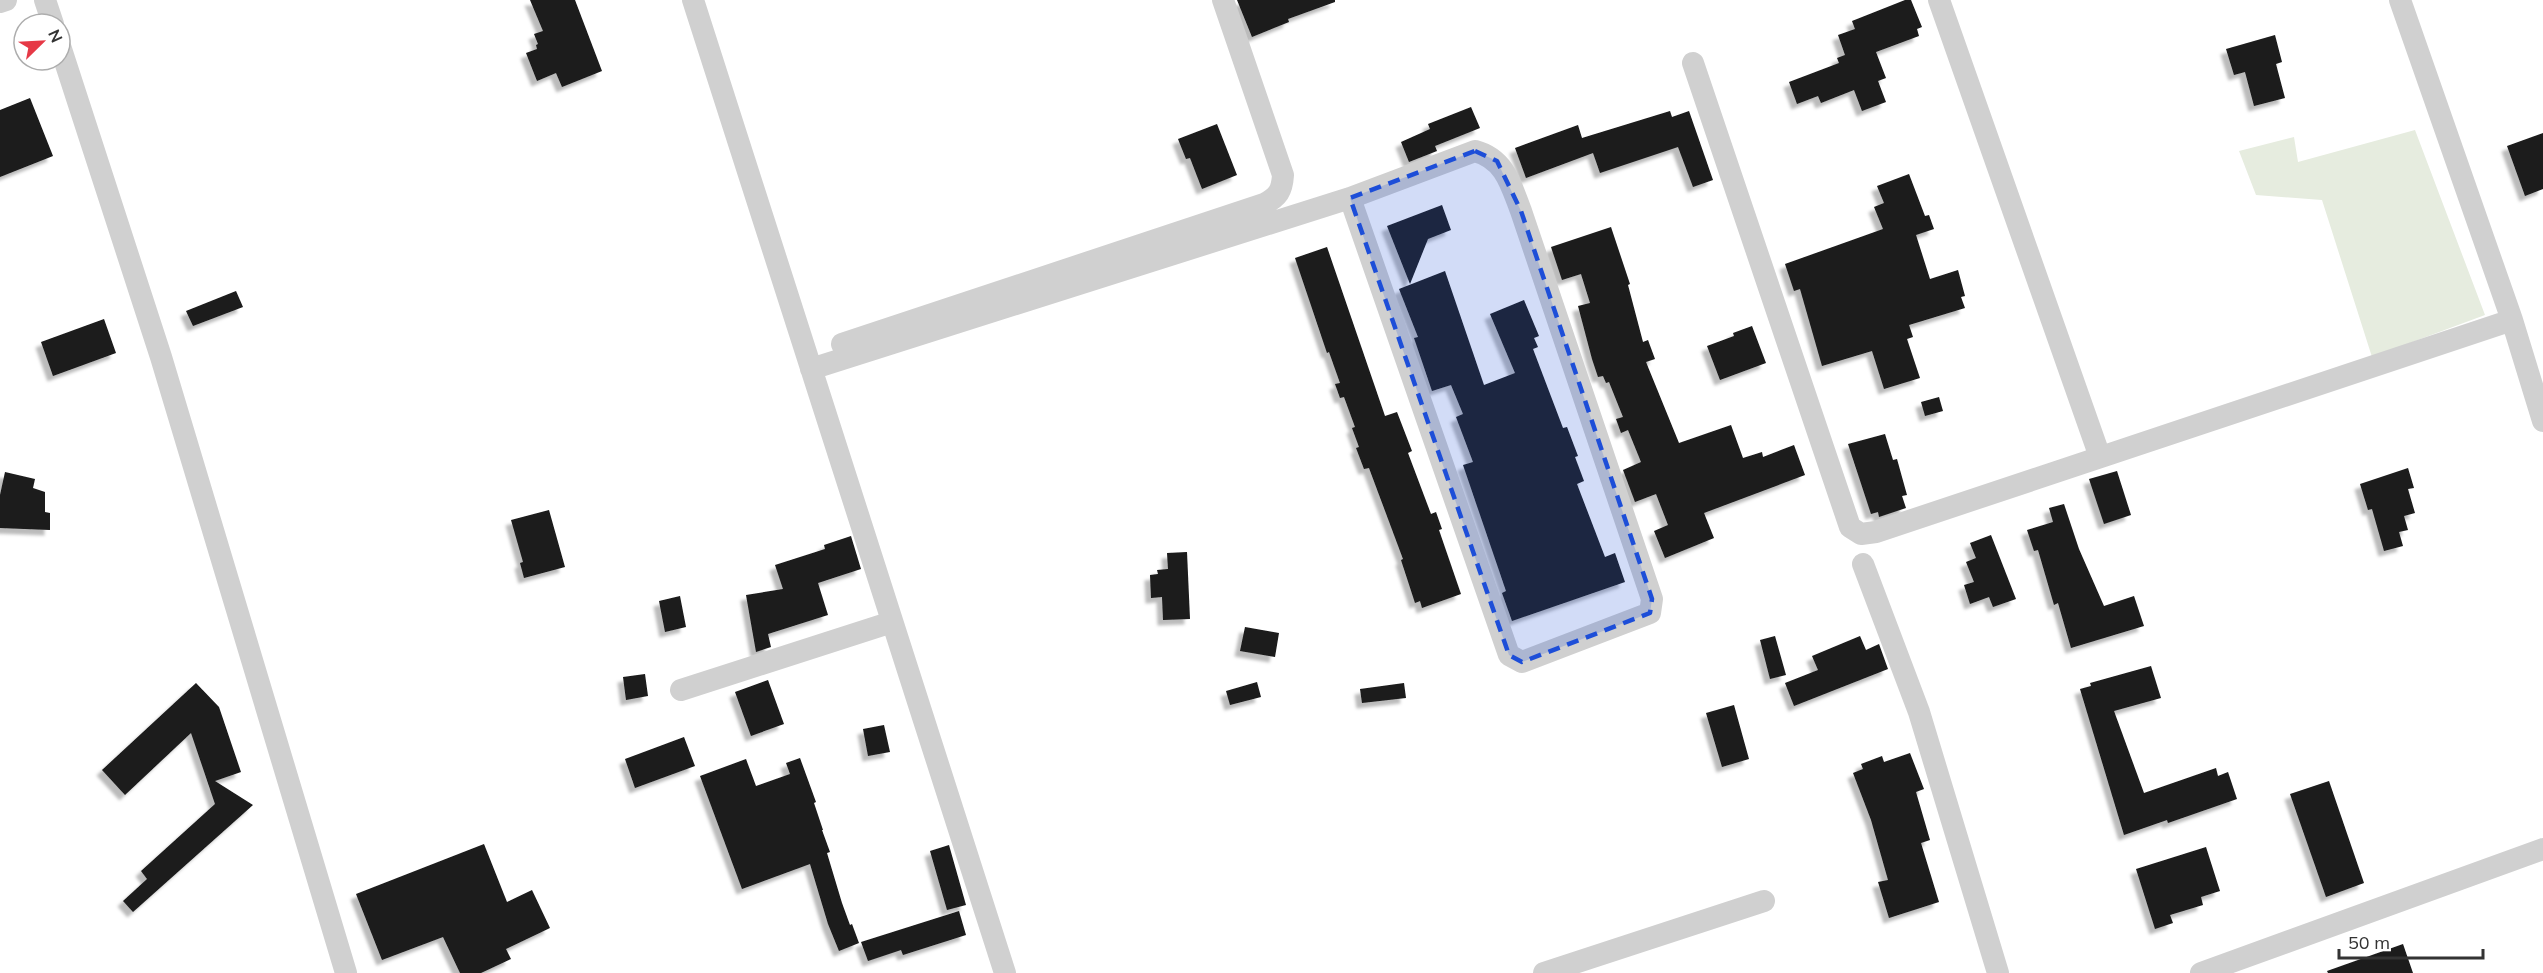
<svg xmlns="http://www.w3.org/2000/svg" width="2543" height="973" viewBox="0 0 2543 973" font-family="Mulish,sans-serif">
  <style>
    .green { fill: #e6ecdf }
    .building { fill: #1a1a1a; filter: url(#shadow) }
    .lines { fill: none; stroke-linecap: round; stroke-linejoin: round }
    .minor { stroke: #d0d0d0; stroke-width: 22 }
    .marked { fill: #1d4ed8; fill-opacity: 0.2; stroke: #1d4ed8; stroke-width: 4.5; stroke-dasharray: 12 8; stroke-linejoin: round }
  </style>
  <defs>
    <filter id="shadow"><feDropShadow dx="-5.5" dy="5.5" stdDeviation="1.5" flood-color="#0004"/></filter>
  </defs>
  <rect width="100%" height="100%" fill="#fff"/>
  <!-- green -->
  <path class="green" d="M2415,130L2485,315L2372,357L2322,200L2256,195L2239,151L2294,137L2298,162Z"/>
  <!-- building -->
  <path class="building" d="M530,0H575L602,71L562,87L556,73L537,81L526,53L537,49L536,45L538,44L534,34L543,31Z
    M1237,0H1335V2L1288,19L1289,22L1252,37Z
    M1905,0H1911L1922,27L1917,29L1919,36L1876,52L1886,78L1878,81L1886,102L1862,111L1854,90L1821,103L1818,96L1797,104L1789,82L1839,63L1837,58L1845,55L1838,35L1855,29L1852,21Z
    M2275,35L2282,62L2276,64L2285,98L2254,106L2245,72L2234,75L2226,49Z
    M30,98L53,156L0,177V110Z
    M1471,107L1480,128L1435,146L1437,151L1409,162L1401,142L1430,129L1428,124Z
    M1670,111L1672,117L1689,111L1713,180L1693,187L1678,147L1600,173L1593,153L1526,178L1515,148L1578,125L1582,138Z
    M1217,124L1237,175L1202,189L1190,158L1186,159L1178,139Z
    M2543,133V189L2525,196L2507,146Z
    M1909,174L1925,216L1929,215L1934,229L1916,235L1930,279L1958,270L1965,296L1961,297L1965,308L1909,325L1913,337L1907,339L1920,378L1884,389L1872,351L1822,366L1800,289L1794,291L1785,264L1883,229L1874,207L1884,203L1877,186Z
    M1442,205L1451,230L1428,239L1410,284L1387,226Z
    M1611,227L1630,284L1628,285L1643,342L1648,340L1655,359L1646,362L1679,443L1731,425L1743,458L1762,452L1763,457L1794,445L1805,475L1704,513L1714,538L1665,558L1654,531L1668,525L1656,494L1635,502L1623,470L1641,462L1628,430L1621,433L1616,419L1623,417L1609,382L1606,383L1603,376L1598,377L1592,359L1578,306L1590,303L1581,274L1562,280L1551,247Z
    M1327,247L1385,416L1397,412L1412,451L1408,453L1431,514L1436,512L1442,529L1439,530L1461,594L1422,608L1420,601L1415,603L1401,560L1403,559L1369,468L1364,469L1356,448L1359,447L1352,428L1355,427L1344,397L1340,398L1335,384L1340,383L1329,352L1327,353L1295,258Z
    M1445,271L1484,385L1515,373L1490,314L1524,300L1539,336L1534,338L1538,347L1533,349L1563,428L1567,427L1578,456L1575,457L1584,481L1577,484L1605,557L1615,553L1625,582L1512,621L1502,593L1506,591L1463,465L1473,462L1456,417L1463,414L1451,385L1432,391L1414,338L1418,337L1399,289Z
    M236,291L243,307L193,326L186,311Z
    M104,319L116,353L53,376L41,342Z
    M1752,326L1766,363L1720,380L1707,346L1734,336L1733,333Z
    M1939,397L1943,411L1925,416L1921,402Z
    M1885,434L1893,460L1897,459L1907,495L1902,496L1906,508L1879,517L1878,512L1871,514L1848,444Z
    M2408,468L2414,488L2408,489L2415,513L2404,516L2408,530L2399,532L2403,546L2384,551L2372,509L2368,510L2360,484Z
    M2117,471L2131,515L2104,524L2089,479Z
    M5,472L35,479L33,488L45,492V512L50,513V530L0,528V495Z
    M2064,504L2079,549L2104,606L2134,596L2144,626L2071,648L2058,603L2054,605L2038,550L2034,551L2027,530L2053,522L2049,508Z
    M549,510L565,567L524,578L520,563L523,562L511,520Z
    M1991,535L2016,599L1993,607L1989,597L1970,604L1964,585L1974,582L1966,562L1976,558L1970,543Z
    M851,536L861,569L818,583L828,615L768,634L771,647L756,652L746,595L783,589L775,565L825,549L824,545Z
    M1187,552L1190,619L1163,620L1162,597L1151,598L1150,575L1158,574L1157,570L1168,569L1167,553Z
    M680,596L686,627L665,632L659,601Z
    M1245,627L1279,633L1275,657L1240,651Z
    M1775,636L1786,675L1770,679L1760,640Z
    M1860,636L1866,650L1879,644L1888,669L1794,706L1785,683L1818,670L1812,656Z
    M2151,666L2161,698L2114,711L2144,793L2216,768L2218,776L2228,772L2237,799L2168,823L2167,820L2124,835L2080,689L2091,686L2090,683Z
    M645,674L648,696L626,700L623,677Z
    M768,680L784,724L751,736L735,692Z
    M1257,682L1261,697L1230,705L1226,691Z
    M196,683L219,707L241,772L215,781L253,805L133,912L123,901L147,879L141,871L215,804L191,733L125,795L102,770Z
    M1404,683L1406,698L1362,703L1360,689Z
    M1734,705L1749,759L1722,767L1706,713Z
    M884,725L890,752L868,756L863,729Z
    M684,737L695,766L635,788L625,759Z
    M1910,753L1924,789L1916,792L1930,840L1921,843L1939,902L1889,918L1878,882L1888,880L1871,820L1853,773L1863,769L1861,764L1882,756L1884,762Z
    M800,758L816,802L814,803L823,830H822L830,852L827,853L842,903L850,925L852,924L859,943L839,951L828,924L810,864L742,889L700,776L746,759L756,786L790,774L786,763Z
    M2329,781L2364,883L2326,897L2290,794Z
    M484,844L507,902L532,890L550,928L506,949L511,959L481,973H460L443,937L382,960L356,894Z
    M949,845L966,905L947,910L930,851Z
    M2206,847L2220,891L2201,897L2203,905L2170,915L2173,923L2155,929L2136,869Z
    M959,911L966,935L903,955L901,950L868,961L861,942Z
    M2403,944L2413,973H2328L2327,971Z"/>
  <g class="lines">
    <!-- minor -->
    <path class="minor" d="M45,0L53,24
      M693,0L1005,973
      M1939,0L2100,457
      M2400,0L2512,320L2543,421
      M0,2L6,0
      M60,46L161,357L346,973
      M1693,63L1850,527L1861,534L1876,532L2512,320
      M842,344L1264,204C1278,197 1282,191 1283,175L1223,0
      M811,369L1350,198L1475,151C1505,159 1511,185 1521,211L1652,599L1650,613L1522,662L1509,655L1350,198
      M1863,564L1919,712L1998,973
      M681,690L892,622
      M1544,973L1764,901
      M2201,973L2543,849"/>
  </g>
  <!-- marked area -->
  <path class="marked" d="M1475,151L1497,161L1521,211L1652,599L1650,613L1522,662L1509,655L1350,198Z"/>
  <!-- north arrow -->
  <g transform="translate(42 42) rotate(66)"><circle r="28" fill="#ffffff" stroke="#adadad" stroke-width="1.5"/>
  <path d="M0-4.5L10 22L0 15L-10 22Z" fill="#e63946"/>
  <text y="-9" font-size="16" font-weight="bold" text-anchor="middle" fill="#333333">N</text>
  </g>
  <!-- scale -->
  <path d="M2339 949v9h144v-9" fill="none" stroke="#333333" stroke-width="3"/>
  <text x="2348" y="949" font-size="18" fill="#333333" stroke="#ffffff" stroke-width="4.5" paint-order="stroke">50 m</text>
</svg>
